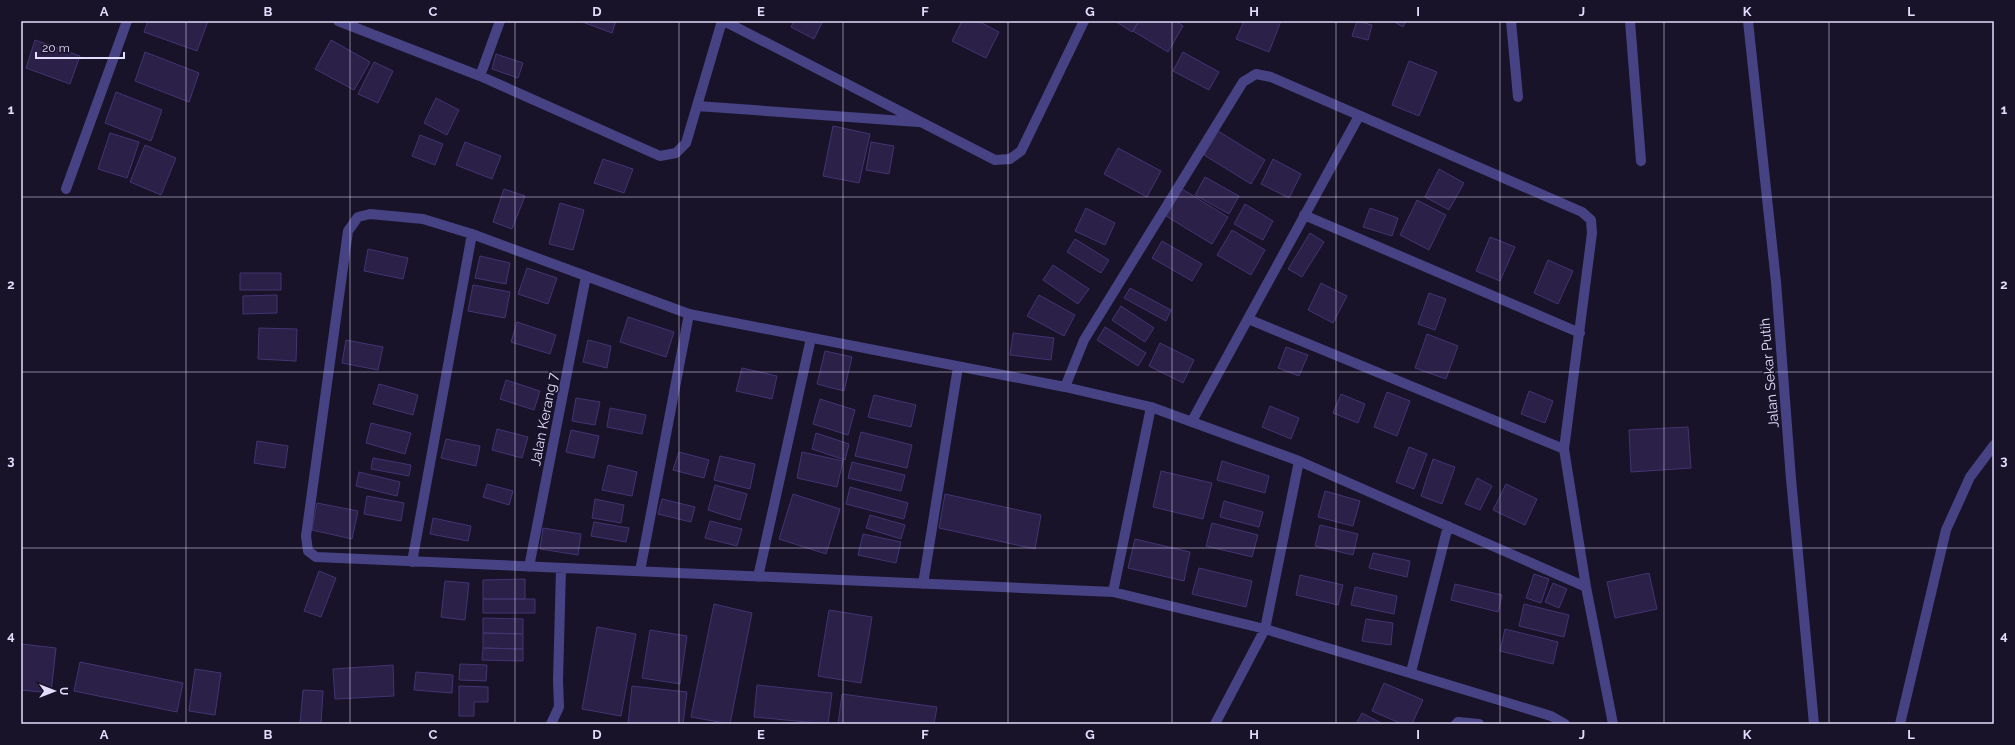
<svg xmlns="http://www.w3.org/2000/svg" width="2015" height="745" viewBox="0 0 2015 745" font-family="Raleway,sans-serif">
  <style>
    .building { fill: #2a2048; stroke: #433472 }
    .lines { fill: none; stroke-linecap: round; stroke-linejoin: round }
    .minor { stroke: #474283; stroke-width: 10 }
    .grid { fill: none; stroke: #e2ddfc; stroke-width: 1; stroke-opacity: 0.55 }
    .labels { text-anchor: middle; stroke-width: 3; stroke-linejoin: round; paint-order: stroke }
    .street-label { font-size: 14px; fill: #e2ddfc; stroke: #181329 }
    .neatline { fill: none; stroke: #e2ddfc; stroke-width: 1.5 }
    .grid-label { font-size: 13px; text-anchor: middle; font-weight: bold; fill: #e2ddfc }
  </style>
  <rect width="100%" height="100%" fill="#181329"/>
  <!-- building -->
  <path class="building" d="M148,21H208L197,51L144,32Z
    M580,21H616L612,33Z
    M794,21H823L814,39L791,27Z
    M962,21H978L999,32L986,58L952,41Z
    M1115,21H1139L1132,32Z
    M1139,21H1176L1183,26L1168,52L1133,31Z
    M1244,21H1281L1269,52L1236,39Z
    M1357,21L1372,25L1368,40L1352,36Z
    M1393,21H1406L1403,27Z
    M35,40L80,56L70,84L26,68Z
    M331,40L370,62L354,90L315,69Z
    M145,52L199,73L189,102L135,81Z
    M1183,52L1219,72L1209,90L1173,71Z
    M496,54L523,63L518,78L492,69Z
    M1409,61L1437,72L1419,116L1392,105Z
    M374,62L393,71L378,103L358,94Z
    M116,92L162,110L151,141L105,123Z
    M436,98L459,110L447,135L424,123Z
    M833,126L870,134L859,183L823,176Z
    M1218,131L1265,160L1251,184L1204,155Z
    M110,133L139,142L127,178L98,169Z
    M420,135L443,144L435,165L412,156Z
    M465,142L501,156L492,179L456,165Z
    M871,142L894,146L889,174L866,170Z
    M145,145L176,158L161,195L130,182Z
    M1118,148L1161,171L1147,197L1104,174Z
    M603,159L633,169L624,193L594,183Z
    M1273,159L1301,174L1289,198L1261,184Z
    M1439,169L1464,183L1449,210L1425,197Z
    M1205,177L1239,196L1229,214L1195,195Z
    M504,189L525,196L512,229L493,222Z
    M1182,189L1228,217L1212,244L1166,216Z
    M1417,200L1446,215L1429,250L1400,235Z
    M560,203L584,210L573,250L549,244Z
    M1245,204L1273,221L1263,240L1234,224Z
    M1086,208L1115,223L1105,245L1075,231Z
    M1370,208L1398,218L1392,236L1363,227Z
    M1232,230L1265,250L1251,275L1217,255Z
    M1310,233L1324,242L1302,277L1288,269Z
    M1490,237L1515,247L1500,281L1476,271Z
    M1075,239L1109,260L1101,273L1067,252Z
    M1162,241L1202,264L1192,281L1152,258Z
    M368,249L408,258L403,279L364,271Z
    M480,256L510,263L506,284L475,278Z
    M1548,260L1573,271L1558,304L1534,293Z
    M1053,265L1089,289L1078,304L1043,280Z
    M527,268L557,278L548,304L518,294Z
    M240,273H281V290H240Z
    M1321,283L1347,296L1333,323L1308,310Z
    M473,285L510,292L505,318L468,311Z
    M1130,288L1171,310L1166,321L1124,298Z
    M1429,293L1446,299L1435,330L1418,324Z
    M277,295V313L243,314V296Z
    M1039,295L1075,315L1064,336L1027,316Z
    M1121,306L1154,328L1145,342L1112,320Z
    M628,317L674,332L666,357L620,342Z
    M517,322L556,335L550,354L511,342Z
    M1105,327L1146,353L1138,366L1097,340Z
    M259,328L297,329L296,361L258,359Z
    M1013,333L1054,338L1051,360L1010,355Z
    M1427,334L1458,346L1446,379L1415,368Z
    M346,340L383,347L378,370L342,363Z
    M588,340L611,346L607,368L583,362Z
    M1160,343L1194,360L1183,383L1149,366Z
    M1286,347L1308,355L1299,376L1278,368Z
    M825,351L852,357L844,391L817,384Z
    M742,368L777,376L772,399L736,391Z
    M506,380L540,391L534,410L500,399Z
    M379,384L418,395L413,415L373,404Z
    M1529,391L1553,401L1545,423L1521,414Z
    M1387,392L1410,401L1397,436L1374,427Z
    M1341,394L1365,404L1358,423L1333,413Z
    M874,395L916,405L911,427L868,417Z
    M576,398L600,402L595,425L572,421Z
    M820,399L855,410L848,435L813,424Z
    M1270,406L1299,418L1291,439L1262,427Z
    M610,408L646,415L642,434L607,427Z
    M371,423L411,433L405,454L366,443Z
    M1688,427L1691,468L1631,472L1629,430Z
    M497,429L528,437L522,458L492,450Z
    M571,430L599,436L594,458L566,452Z
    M861,432L912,445L907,468L855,456Z
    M816,433L849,444L845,460L812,449Z
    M446,439L480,446L476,466L441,458Z
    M257,441L288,446L285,468L254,463Z
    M1409,447L1427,454L1414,489L1396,482Z
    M679,452L709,460L704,478L673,470Z
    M802,452L843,461L837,487L797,478Z
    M720,456L755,464L750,489L714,480Z
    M373,458L411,465L409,476L371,469Z
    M1433,459L1455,467L1442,504L1421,496Z
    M1222,461L1269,476L1265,493L1217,480Z
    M852,462L905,475L901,491L848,478Z
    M608,465L637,472L632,496L602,490Z
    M1161,471L1212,483L1203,519L1153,507Z
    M359,472L400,482L397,496L356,486Z
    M1477,478L1492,486L1480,510L1465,504Z
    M487,484L513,491L509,505L483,497Z
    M1506,484L1537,499L1525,525L1493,510Z
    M715,485L747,494L740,520L708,510Z
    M850,487L908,503L904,519L846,504Z
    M1325,491L1360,501L1353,526L1318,517Z
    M793,494L840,509L826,554L779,539Z
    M945,494L1041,515L1035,549L939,528Z
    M367,496L404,503L401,521L364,514Z
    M595,499L624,505L621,523L592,518Z
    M662,499L695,507L691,522L658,514Z
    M1224,501L1263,512L1259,527L1220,517Z
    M317,503L358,511L352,539L312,530Z
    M870,515L905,525L901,539L866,528Z
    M433,518L471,526L468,541L430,534Z
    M710,521L742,529L737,546L705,538Z
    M594,522L629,528L626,542L591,536Z
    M1212,523L1258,535L1252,557L1206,546Z
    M1320,525L1358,534L1353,555L1315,546Z
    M543,528L581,534L578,555L540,549Z
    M863,534L901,542L896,563L858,555Z
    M1135,539L1190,552L1184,581L1128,568Z
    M1373,553L1410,561L1407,577L1369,568Z
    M1199,568L1252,581L1246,607L1192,594Z
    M319,571L336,578L321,617L304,611Z
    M1649,573L1657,609L1615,618L1607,582Z
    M1534,574L1549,579L1541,603L1526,598Z
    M1300,575L1343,585L1338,605L1296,595Z
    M525,579V599H483V580Z
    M445,581L469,583L465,620L441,617Z
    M1553,583L1567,589L1559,608L1545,602Z
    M1455,584L1502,595L1498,612L1451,600Z
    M1355,587L1397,596L1394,614L1351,605Z
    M483,599H535V613H483Z
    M714,604L752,613L730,724L691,717Z
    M1524,604L1569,615L1564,637L1519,626Z
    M829,610L872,617L861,683L818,676Z
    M483,618L523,619V634L483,633Z
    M1366,619L1393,623L1391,645L1362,641Z
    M597,627L636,634L621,716L582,709Z
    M1505,629L1558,642L1553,664L1500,651Z
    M650,630L687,636L680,684L642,678Z
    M483,633L523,634V649L483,648Z
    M21,644L56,648L51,693L21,690Z
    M483,648L523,649V661L482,660Z
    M80,662L183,683L177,712L74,691Z
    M460,664L487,665L486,681L459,680Z
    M393,665L394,696L335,699L333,669Z
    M195,669L221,673L215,715L189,711Z
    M416,672L453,675L452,693L414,690Z
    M1384,683L1423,700L1412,724H1402L1372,711Z
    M757,685L832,693L828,724L754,717Z
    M459,686L488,687V702H474V716H459Z
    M632,686L687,692L683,724H628Z
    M303,690L323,691L321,724H300Z
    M842,694L937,707L934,724H838Z
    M1362,713L1383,724H1356Z"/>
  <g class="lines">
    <!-- minor -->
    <path class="minor" d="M338,21L480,76L660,156L676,153L686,143L722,21
      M724,21L995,160L1010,159L1021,151L1084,21
      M1511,21L1518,97
      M1630,21L1641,161
      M1748,21L1776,282L1791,479L1814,724
      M480,76L500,21
      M697,106L918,122
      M66,189L127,21
      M1304,215L1580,333
      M1248,319L1564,449
      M1065,387L1084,340L1243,82L1256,74L1271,77L1582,212L1591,220L1592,233L1564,449L1586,587L1613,724
      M1192,421L1359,116
      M412,562L472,234
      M529,567L586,276
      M640,571L689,314
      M758,577L811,338
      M923,584L958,367
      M1113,592L1151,407
      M1411,672L1448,526
      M551,724L559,707L558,680L561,569
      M1215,724L1265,629L1299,461
      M1456,724L1458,722L1479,724
      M1565,724L1551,716L1265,629L1113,592L316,557L308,551L306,536L348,231L358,217L370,214L423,219L472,234L689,314L1065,387L1151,407L1299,461L1586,587
      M1900,724L1946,530L1970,477L1994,445"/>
  </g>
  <!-- grid -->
  <path class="grid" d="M186,21V724M350,21V724M515,21V724M679,21V724M843,21V724M1008,21V724M1172,21V724M1336,21V724M1500,21V724M1664,21V724M1829,21V724M21,197H1994M21,372H1994M21,548H1994"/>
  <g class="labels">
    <!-- street labels -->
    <g class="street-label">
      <text transform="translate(1769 373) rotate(-95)" y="5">Jalan Sekar Putih</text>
      <text transform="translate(544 419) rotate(-79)" y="5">Jalan Kerang 7</text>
    </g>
  </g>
  <!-- border -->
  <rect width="2015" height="745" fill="none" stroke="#181329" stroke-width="44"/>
  <!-- north arrow -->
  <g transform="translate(54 691) rotate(90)" stroke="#181329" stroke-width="3" paint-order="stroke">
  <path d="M0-3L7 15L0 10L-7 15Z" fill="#e2ddfc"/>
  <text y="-6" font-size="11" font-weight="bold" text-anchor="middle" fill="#e2ddfc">U</text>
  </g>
  <!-- scale -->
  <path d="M36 52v6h88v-6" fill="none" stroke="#e2ddfc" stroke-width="2"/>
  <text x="42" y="52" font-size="12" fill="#e2ddfc" stroke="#181329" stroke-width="3" paint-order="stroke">20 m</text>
  <rect x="22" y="22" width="1971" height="701" class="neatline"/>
  <g class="grid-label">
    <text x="104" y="16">A</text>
    <text x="268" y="16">B</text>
    <text x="433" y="16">C</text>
    <text x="597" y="16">D</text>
    <text x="761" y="16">E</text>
    <text x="925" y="16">F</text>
    <text x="1090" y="16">G</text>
    <text x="1254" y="16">H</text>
    <text x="1418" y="16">I</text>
    <text x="1582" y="16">J</text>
    <text x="1747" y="16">K</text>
    <text x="1911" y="16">L</text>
    <text x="11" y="114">1</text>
    <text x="2004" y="114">1</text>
    <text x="11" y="289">2</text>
    <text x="2004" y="289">2</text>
    <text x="11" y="465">3</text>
    <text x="2004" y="465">3</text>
    <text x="11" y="640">4</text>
    <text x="2004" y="640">4</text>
    <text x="104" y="739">A</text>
    <text x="268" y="739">B</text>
    <text x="433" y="739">C</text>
    <text x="597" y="739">D</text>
    <text x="761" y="739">E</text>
    <text x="925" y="739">F</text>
    <text x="1090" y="739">G</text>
    <text x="1254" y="739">H</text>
    <text x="1418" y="739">I</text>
    <text x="1582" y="739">J</text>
    <text x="1747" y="739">K</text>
    <text x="1911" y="739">L</text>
  </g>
</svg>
